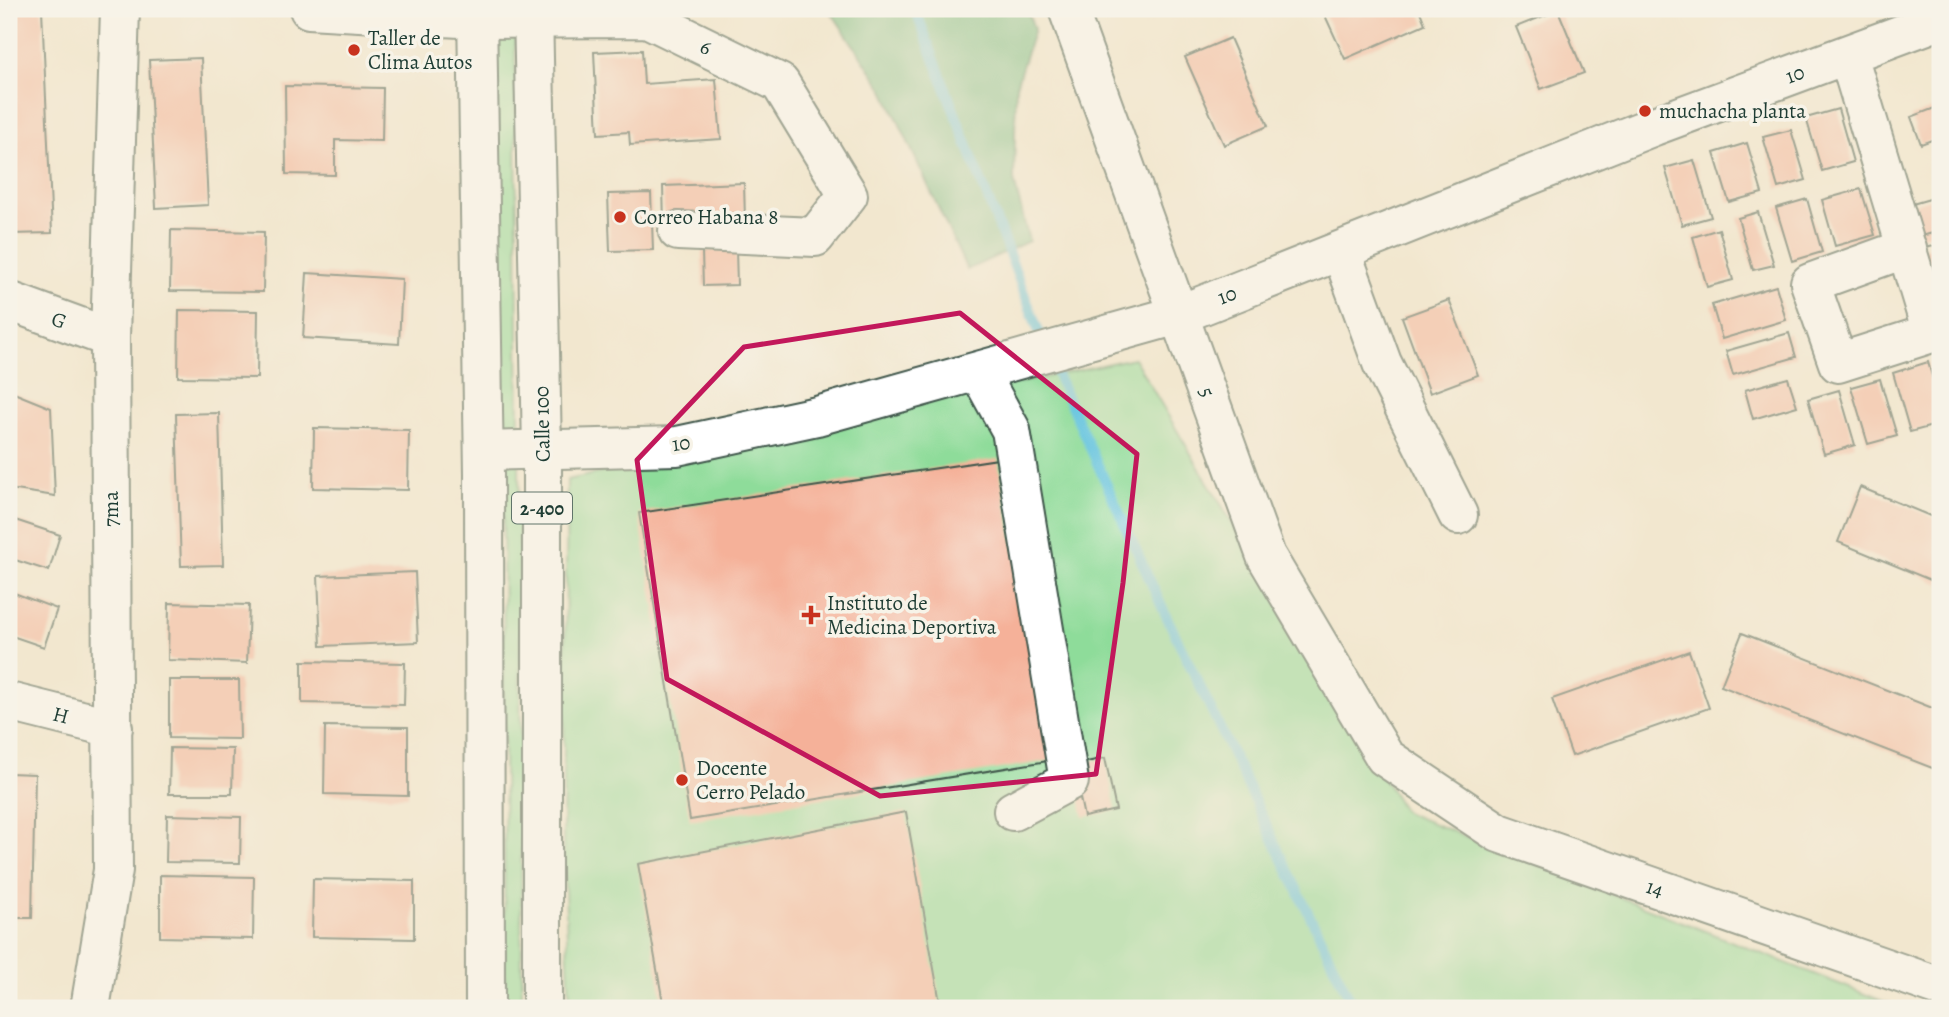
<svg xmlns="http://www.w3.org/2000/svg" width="1949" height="1017" viewBox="0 0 1949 1017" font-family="Alegreya,serif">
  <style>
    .green { fill: #8edc9a; stroke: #568c67; stroke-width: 2 }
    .forest { fill: #72bc82; stroke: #487c5b; stroke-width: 2 }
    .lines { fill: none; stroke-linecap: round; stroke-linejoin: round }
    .stream { stroke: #61c3df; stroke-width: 10 }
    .building { fill: #f5b199 }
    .minor-casing { stroke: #3f564b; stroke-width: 42 }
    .highway-casing { stroke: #3f564b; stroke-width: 42 }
    .minor { stroke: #fff; stroke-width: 38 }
    .highway { stroke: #fff; stroke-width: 38 }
    .marked { fill: none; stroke: #c2185b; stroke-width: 5; stroke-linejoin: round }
    .poi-dot { fill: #c8321e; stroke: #f7f3e8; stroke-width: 2.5 }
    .labels { text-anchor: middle; stroke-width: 7; stroke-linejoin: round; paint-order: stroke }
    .shield { fill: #f7f3e8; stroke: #60746a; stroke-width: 2 }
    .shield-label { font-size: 19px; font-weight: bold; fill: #1f3d34 }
    .poi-label { font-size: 21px; fill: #1f3d34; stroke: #f7f3e8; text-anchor: start }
    .street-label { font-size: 21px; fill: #1f3d34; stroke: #f7f3e8 }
  </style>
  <rect width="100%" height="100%" fill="#f7f3e8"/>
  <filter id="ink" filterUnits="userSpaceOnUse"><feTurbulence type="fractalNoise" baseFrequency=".0143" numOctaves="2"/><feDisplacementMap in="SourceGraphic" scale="14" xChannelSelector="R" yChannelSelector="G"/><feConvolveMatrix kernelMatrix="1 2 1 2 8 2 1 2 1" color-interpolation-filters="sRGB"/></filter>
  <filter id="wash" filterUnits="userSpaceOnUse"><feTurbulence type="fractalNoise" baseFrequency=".00686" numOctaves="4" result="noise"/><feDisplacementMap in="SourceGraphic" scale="28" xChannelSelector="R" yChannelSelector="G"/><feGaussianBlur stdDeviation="1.57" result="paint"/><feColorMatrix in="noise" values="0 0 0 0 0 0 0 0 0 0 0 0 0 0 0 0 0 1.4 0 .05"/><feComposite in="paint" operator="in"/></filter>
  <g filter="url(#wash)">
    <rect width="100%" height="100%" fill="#f2e7cf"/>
    <!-- green -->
    <path class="green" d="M515,30L519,439L502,437L495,31Z
      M1134,358L1404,812L1900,1008H570L563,844L567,480Z
      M519,462L522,1008H505L503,463Z"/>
    <!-- forest -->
    <path class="forest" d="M829,9H1027L1034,29L1016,86L1014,180L1029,241L967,270L884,90Z"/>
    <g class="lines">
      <!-- stream -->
      <path class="stream" d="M915,9L1044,345
        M1050,359L1162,607L1354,1008"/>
    </g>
    <g id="blocks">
      <!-- building -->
      <path class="building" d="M42,9L52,233L9,234V10Z
        M1322,9H1419L1425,24L1345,59Z
        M1558,10L1584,73L1541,89L1516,27Z
        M1230,38L1268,126L1224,145L1185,57Z
        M642,50L644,84L716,79L721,139L630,145L629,132L598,134L594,52Z
        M201,58L208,205L156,208L149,60Z
        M285,86L383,88L382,141L335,140V175L286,174Z
        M1940,106V137L1921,144L1911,117Z
        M1838,109L1853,162L1822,171L1806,118Z
        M1791,130L1806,180L1778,188L1763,137Z
        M1747,143L1762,193L1729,202L1714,153Z
        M1694,160L1711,217L1682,225L1665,168Z
        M744,183L745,220L664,223L663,186Z
        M1861,189L1875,235L1835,246L1822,200Z
        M651,193L653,250L610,251L608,194Z
        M1940,196V231L1918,237L1909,205Z
        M1807,199L1822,252L1792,261L1776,208Z
        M1758,212L1774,265L1753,270L1738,218Z
        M1719,229L1733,280L1707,287L1693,237Z
        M171,230L264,232L263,292L170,291Z
        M1940,244V273L1930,276L1923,249Z
        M736,250L737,285L703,286L702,251Z
        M307,273L402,279L399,344L303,338Z
        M1776,286L1786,320L1722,339L1712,305Z
        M1449,300L1478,375L1430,393L1402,317Z
        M179,310L258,311L257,378L178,377Z
        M1789,333L1796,357L1733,375L1726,351Z
        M1928,362L1940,404V424L1910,432L1893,373Z
        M1788,378L1797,406L1753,419L1745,390Z
        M1880,379L1897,436L1868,444L1851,387Z
        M1839,390L1855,445L1824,454L1808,399Z
        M9,391L51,408L55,496L9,489Z
        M219,413L223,565L181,566L176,414Z
        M314,428L409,430L408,490L313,488Z
        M998,459L1054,760L690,820L639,513Z
        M1860,487L1940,520V584L1838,542Z
        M9,518L60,535L49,571L9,558Z
        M415,572L418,642L321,646L318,576Z
        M9,591L57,609L44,647L9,635Z
        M169,603L249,605L247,663L168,660Z
        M1742,633L1940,711V771L1721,686Z
        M1689,651L1709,708L1572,756L1552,699Z
        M302,661L405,663L404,705L302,703Z
        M169,680H239L240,739L169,738Z
        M325,726L408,727V796L324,794Z
        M170,748L233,749L232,794H169Z
        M1105,758L1116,810L1084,817L1073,765Z
        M9,773L35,774L32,918H9Z
        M906,812L941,1008H664L638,864Z
        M167,815L241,817L240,863L166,862Z
        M160,875L254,877L253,939L160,937Z
        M313,879L414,881V939L312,937Z"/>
    </g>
  </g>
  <g filter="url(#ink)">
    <use href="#blocks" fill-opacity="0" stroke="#3f564b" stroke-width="2"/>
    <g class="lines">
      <defs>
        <path id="minor" d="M309,9L477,19L647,18L780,83L848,195L815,237L678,231
          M1068,9L1266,556L1385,757L1499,833L1940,987
          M1848,55L1932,333L1838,363L1810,283L1907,248
          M1341,251L1382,363L1458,515
          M9,301L110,338
          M979,372L1011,430L1069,781L1013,811
          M484,451L677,446L817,416L1178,315L1654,126L1940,20
          M9,702L113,728
          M90,1008L113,870L110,338L120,9"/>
        <path id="highway" d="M477,9L484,474L485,1008
          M533,9L542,450V1008"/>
      </defs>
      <!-- minor casing -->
      <use href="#minor" class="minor-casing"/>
      <!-- highway casing -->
      <use href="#highway" class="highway-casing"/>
      <!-- minor -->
      <use href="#minor" class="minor"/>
      <!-- highway -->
      <use href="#highway" class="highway"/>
    </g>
  </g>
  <!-- marked area -->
  <path d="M0 0H1949V1017H0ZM960,313L1137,454L1123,583L1096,774L880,796L667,679L637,460L744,347Z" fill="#f2e7cf" fill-opacity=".55" fill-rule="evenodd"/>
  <path class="marked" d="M960,313L1137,454L1123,583L1096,774L880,796L667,679L637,460L744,347Z"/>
  <!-- markers -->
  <g class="poi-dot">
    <circle cx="354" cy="50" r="7"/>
    <circle cx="1645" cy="111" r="7"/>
    <circle cx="620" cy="217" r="7"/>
    <path d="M807.5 604.5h7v7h7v7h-7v7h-7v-7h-7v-7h7z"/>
    <circle cx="682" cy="780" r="7"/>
  </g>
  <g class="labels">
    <!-- shield labels -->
    <rect class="shield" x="512" y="492.5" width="60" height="31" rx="5"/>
    <g class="shield-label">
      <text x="542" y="515">2-400</text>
    </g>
    <!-- poi labels -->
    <g class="poi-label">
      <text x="368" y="45">Taller de<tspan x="368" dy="24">Clima Autos</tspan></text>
      <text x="1659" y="118">muchacha planta</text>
      <text x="634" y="224">Correo Habana 8</text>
      <text x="827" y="610">Instituto de<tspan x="827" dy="24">Medicina Deportiva</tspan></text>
      <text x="696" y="775">Docente<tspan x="696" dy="24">Cerro Pelado</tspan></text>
    </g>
    <!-- street labels -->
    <g class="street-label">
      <text transform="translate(706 47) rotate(26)" y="7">6</text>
      <text transform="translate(1795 74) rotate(-20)" y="7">10</text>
      <text transform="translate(1227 295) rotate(-21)" y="7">10</text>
      <text transform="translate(59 320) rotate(20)" y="7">G</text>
      <text transform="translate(1207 392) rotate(70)" y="7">5</text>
      <text transform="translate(542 424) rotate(-91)" y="7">Calle 100</text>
      <text transform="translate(681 443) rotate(-8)" y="7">10</text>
      <text transform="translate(111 509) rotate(-90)" y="7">7ma</text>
      <text transform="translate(61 715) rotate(14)" y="7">H</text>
      <text transform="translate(1655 888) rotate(19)" y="7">14</text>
    </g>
  </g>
  <!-- margin -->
  <rect width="1949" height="1017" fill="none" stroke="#f7f3e8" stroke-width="35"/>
</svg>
